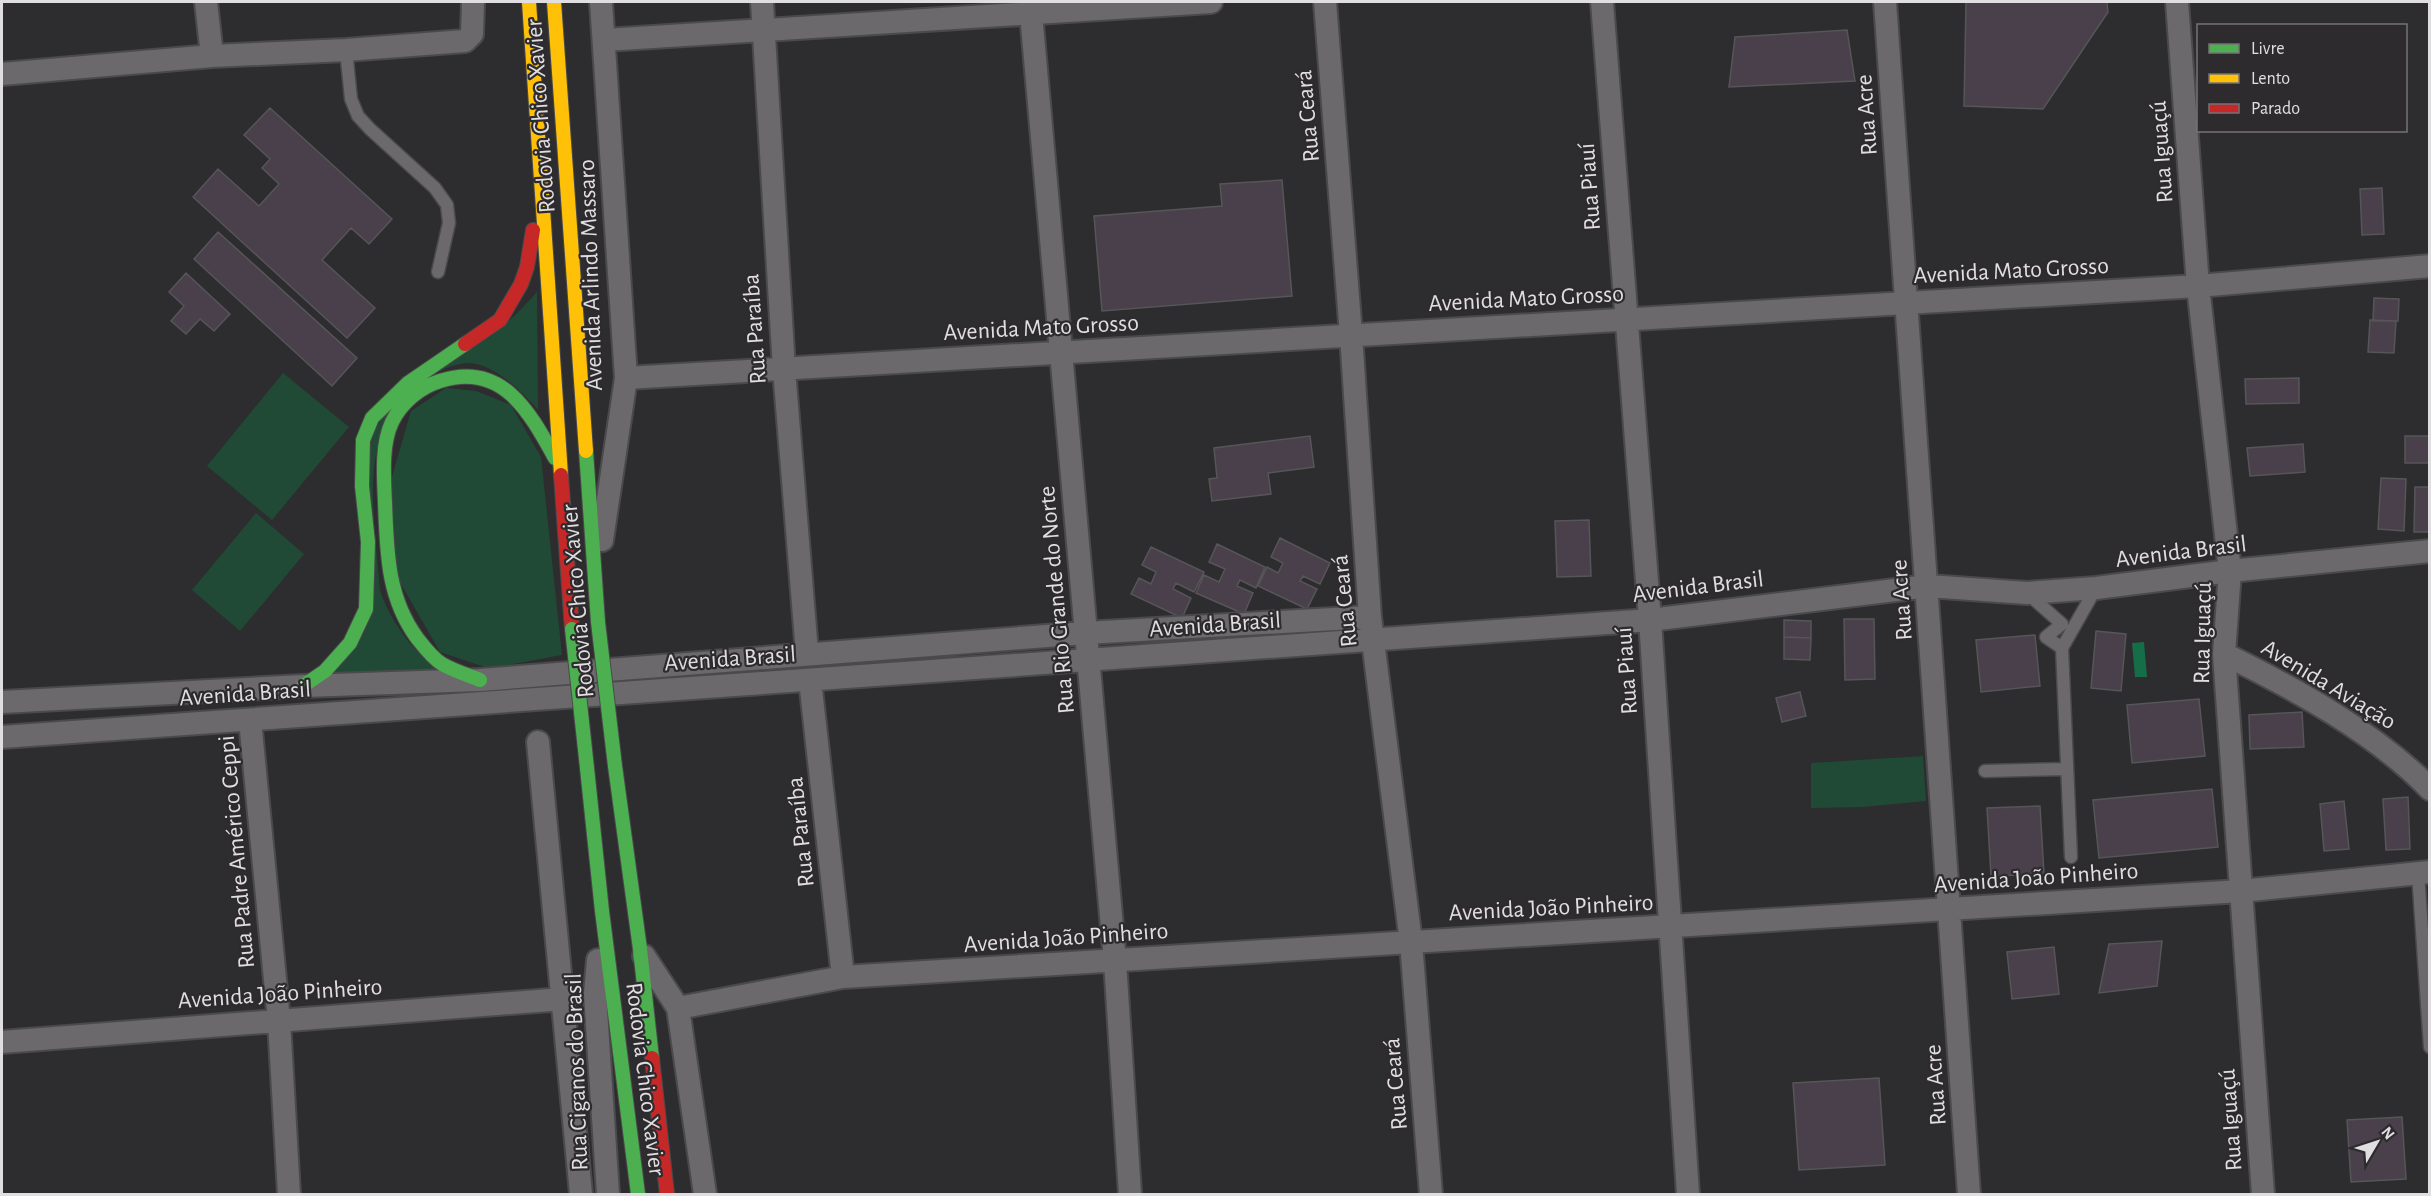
<svg xmlns="http://www.w3.org/2000/svg" width="2431" height="1196" viewBox="0 0 2431 1196" font-family="'Alegreya Sans',sans-serif">
  <style>
    .green { fill: #214a36 }
    .water { fill: #166e49 }
    .building { fill: #49404b; stroke: #565557; stroke-width: 1.5 }
    .lines { fill: none; stroke-linecap: round; stroke-linejoin: round }
    .lane-casing { stroke: #4a494b; stroke-width: 15 }
    .street-casing { stroke: #4a494b; stroke-width: 26 }
    .fast-casing { stroke: #4a494b; stroke-width: 16 }
    .slow-casing { stroke: #4a494b; stroke-width: 16 }
    .jam-casing { stroke: #4a494b; stroke-width: 16 }
    .lane { stroke: #6b696b; stroke-width: 12 }
    .street { stroke: #6b696b; stroke-width: 22 }
    .fast { stroke: #4caf50; stroke-width: 14 }
    .slow { stroke: #ffc107; stroke-width: 14 }
    .jam { stroke: #c62828; stroke-width: 14 }
    .fast-bridge-casing { stroke: #4a494b; stroke-width: 16; stroke-linecap: butt }
    .fast-bridge { stroke: #4caf50; stroke-width: 14 }
    .labels { text-anchor: middle; stroke-width: 4.5; stroke-linejoin: round; paint-order: stroke }
    .street-label { font-size: 24px; fill: #e0dee0; stroke: #2e2b2f }
  </style>
  <rect width="100%" height="100%" fill="#2d2c2e"/>
  <!-- green -->
  <path class="green" d="M537,292L538,410C524,393 492,362 468,363C431,364 386,411 378,445C367,489 377,545 380,591C391,622 413,652 440,672L324,679C341,665 359,646 367,626C382,591 371,537 368,500C367,481 366,460 370,441C373,431 380,422 386,413C416,373 452,363 491,336C508,323 523,308 537,292Z
    M283,373L349,427L272,520L207,466Z
    M446,388L476,391L511,405L541,457L562,655L503,666L485,667L440,652L397,577L391,480L411,411Z
    M256,513L304,554L240,631L192,590Z
    M1923,756L1926,801L1863,807L1811,808V763Z"/>
  <!-- water -->
  <path class="water" d="M2144,642L2147,677H2135L2132,643Z"/>
  <!-- building -->
  <path class="building" d="M1966,2H2107L2108,12L2043,109L1964,106Z
    M1847,30L1855,81L1729,87L1735,37Z
    M270,108L392,219L369,244L351,228L322,260L375,308L347,338L193,197L218,169L259,206L279,184L262,168L270,159L244,135Z
    M1282,180L1292,296L1102,311L1094,216L1222,206L1220,184Z
    M2382,188L2384,234L2362,235L2360,189Z
    M218,232L357,358L332,386L194,259Z
    M186,273L230,314L214,331L200,319L186,334L171,321L184,306L169,292Z
    M2374,298L2399,299L2398,321H2373Z
    M2370,320L2396,321L2394,353L2368,352Z
    M2299,378V403L2246,404L2245,379Z
    M1310,436L1314,467L1268,473L1271,494L1212,501L1209,479L1217,478L1214,448Z
    M2405,436H2429V463H2405Z
    M2303,444L2305,472L2250,476L2247,448Z
    M2381,478L2406,479L2404,531L2378,529Z
    M2415,487H2430V532H2414Z
    M1589,520L1591,576L1557,577L1555,521Z
    M1280,538L1330,563L1320,584L1303,576L1300,581L1317,589L1307,609L1258,586L1267,567L1278,573L1283,563L1271,557Z
    M1217,544L1265,567L1256,588L1240,580L1237,586L1253,593L1244,614L1196,593L1204,575L1219,582L1225,569L1209,562Z
    M1151,547L1204,572L1194,592L1176,583L1173,589L1191,598L1182,618L1131,594L1139,578L1151,584L1156,572L1142,565Z
    M1844,619H1874L1875,679L1845,680Z
    M1784,620L1811,621V638L1784,637Z
    M2096,631L2126,634L2121,691L2091,688Z
    M2035,635L2040,686L1981,692L1976,640Z
    M1784,637L1811,638L1810,660L1784,659Z
    M1800,692L1806,716L1782,722L1776,698Z
    M2199,699L2205,756L2132,763L2127,705Z
    M2302,712L2304,747L2250,749L2249,715Z
    M2212,789L2218,847L2099,858L2093,800Z
    M2408,797L2410,849L2386,850L2383,799Z
    M2344,801L2349,849L2324,851L2320,804Z
    M2040,806L2044,874L1991,876L1987,808Z
    M2162,941L2157,986L2099,993L2109,944Z
    M2054,947L2059,994L2012,999L2007,952Z
    M1879,1078L1885,1165L1799,1170L1793,1083Z
    M2402,1117L2406,1179L2351,1182L2347,1120Z"/>
  <g class="lines">
    <defs>
      <path id="lane" d="M346,50L351,99L358,116L370,129L435,188L447,205L449,223L438,272
        M2027,593L2062,624L2046,637L2062,648
        M1985,771L2067,769
        M2071,857L2062,648L2096,588
        M2418,873L2430,1047"/>
      <path id="street" d="M206,2L212,56
        M601,2L626,378L602,540
        M762,2L784,369L807,653
        M1030,2L1115,961L1130,1194
        M1325,2L1351,335L1370,617L1411,942L1431,1194
        M1602,2L1650,620L1688,1194
        M1885,2L1969,1194
        M2177,2L2198,286L2230,571L2224,654L2263,1194
        M605,40L1211,2
        M2,74L212,56L346,50L465,41L472,34L473,2
        M626,378L2198,286L2430,266
        M2224,654C2294,688 2376,733 2430,789
        M810,680L843,977
        M2,702L303,686L480,680L1085,633L1370,617
        M250,720L279,1021L289,1194
        M2,737L1650,620L1928,586L2027,593L2096,588L2230,571L2430,551
        M538,742L581,1194
        M644,956L678,1008L705,1194
        M598,960L595,994L608,1194
        M678,1008L843,977L2241,891L2430,872
        M2,1042L563,999"/>
      <path id="fast" d="M586,451L598,622
        M480,680C468,675 454,671 442,664C432,658 424,647 417,638C387,597 387,552 385,503C384,478 381,445 392,422C401,403 420,387 440,381C502,361 529,411 555,458
        M303,686L325,671L350,643L366,609L368,542L362,486L363,440L372,418L408,383L465,344
        M615,766L640,949L652,1058
        M587,768L602,911L638,1194"/>
      <path id="slow" d="M529,2L561,475
        M554,2L586,451"/>
      <path id="jam" d="M465,344L500,320L521,284L527,267L533,230
        M561,475L572,629
        M652,1058L667,1194"/>
    </defs>
    <!-- lane casing -->
    <use href="#lane" class="lane-casing"/>
    <!-- street casing -->
    <use href="#street" class="street-casing"/>
    <!-- fast casing -->
    <use href="#fast" class="fast-casing"/>
    <!-- slow casing -->
    <use href="#slow" class="slow-casing"/>
    <!-- jam casing -->
    <use href="#jam" class="jam-casing"/>
    <!-- lane -->
    <use href="#lane" class="lane"/>
    <!-- street -->
    <use href="#street" class="street"/>
    <!-- fast -->
    <use href="#fast" class="fast"/>
    <!-- slow -->
    <use href="#slow" class="slow"/>
    <!-- jam -->
    <use href="#jam" class="jam"/>
    <defs>
      <path id="fast-bridge" d="M598,622L615,766
        M572,629L587,768"/>
    </defs>
    <!-- fast-bridge casing -->
    <use href="#fast-bridge" class="fast-bridge-casing"/>
    <!-- fast-bridge -->
    <use href="#fast-bridge" class="fast-bridge"/>
  </g>
  <g class="labels">
    <!-- street labels -->
    <g class="street-label">
      <text transform="translate(1866 115) rotate(-94)" y="8">Rua Acre</text>
      <text transform="translate(540 116) rotate(-94)" y="8">Rodovia Chico Xavier</text>
      <text transform="translate(1307 116) rotate(-95)" y="8">Rua Ceará</text>
      <text transform="translate(2161 152) rotate(-94)" y="8">Rua Iguaçú</text>
      <text transform="translate(1589 187) rotate(-94)" y="8">Rua Piauí</text>
      <text transform="translate(2011 270) rotate(-3)" y="8">Avenida Mato Grosso</text>
      <text transform="translate(590 275) rotate(-92)" y="8">Avenida Arlindo Massaro</text>
      <text transform="translate(1526 298) rotate(-3)" y="8">Avenida Mato Grosso</text>
      <text transform="translate(1041 327) rotate(-3)" y="8">Avenida Mato Grosso</text>
      <text transform="translate(754 329) rotate(-94)" y="8">Rua Paraíba</text>
      <text transform="translate(2181 551) rotate(-7)" y="8">Avenida Brasil</text>
      <text transform="translate(1698 586) rotate(-7)" y="8">Avenida Brasil</text>
      <text transform="translate(1056 600) rotate(-95)" y="8">Rua Rio Grande do Norte</text>
      <text transform="translate(1901 600) rotate(-94)" y="8">Rua Acre</text>
      <text transform="translate(577 601) rotate(-95)" y="8">Rodovia Chico Xavier</text>
      <text transform="translate(1344 601) rotate(-96)" y="8">Rua Ceará</text>
      <text transform="translate(1215 624) rotate(-4)" y="8">Avenida Brasil</text>
      <text transform="translate(2202 633) rotate(-89)" y="8">Rua Iguaçú</text>
      <text transform="translate(730 658) rotate(-4)" y="8">Avenida Brasil</text>
      <text transform="translate(1626 671) rotate(-94)" y="8">Rua Piauí</text>
      <text transform="translate(2329 684) rotate(31)" y="8">Avenida Aviação</text>
      <text transform="translate(245 693) rotate(-4)" y="8">Avenida Brasil</text>
      <text transform="translate(800 832) rotate(-96)" y="8">Rua Paraíba</text>
      <text transform="translate(236 852) rotate(-95)" y="8">Rua Padre Américo Ceppi</text>
      <text transform="translate(2036 877) rotate(-4)" y="8">Avenida João Pinheiro</text>
      <text transform="translate(1551 907) rotate(-3)" y="8">Avenida João Pinheiro</text>
      <text transform="translate(1066 937) rotate(-4)" y="8">Avenida João Pinheiro</text>
      <text transform="translate(280 993) rotate(-4)" y="8">Avenida João Pinheiro</text>
      <text transform="translate(576 1072) rotate(-92)" y="8">Rua Ciganos do Brasil</text>
      <text transform="translate(646 1079) rotate(83)" y="8">Rodovia Chico Xavier</text>
      <text transform="translate(1395 1084) rotate(-95)" y="8">Rua Ceará</text>
      <text transform="translate(1935 1085) rotate(-94)" y="8">Rua Acre</text>
      <text transform="translate(2230 1120) rotate(-94)" y="8">Rua Iguaçú</text>
    </g>
  </g>
  <!-- border -->
  <rect width="2431" height="1196" fill="none" stroke="#e0dee0" stroke-width="6"/>
  <!-- legend -->
  <rect x="2197" y="24" width="210" height="108" fill="#2e2b2f" stroke="#757376" stroke-width="1.5"/>
  <rect x="2209" y="44" width="30" height="9" fill="#4caf50" stroke="#757376" stroke-width="1.5"/>
  <text x="2251" y="54" font-size="18" fill="#e0dee0">Livre</text>
  <rect x="2209" y="74" width="30" height="9" fill="#ffc107" stroke="#757376" stroke-width="1.5"/>
  <text x="2251" y="84" font-size="18" fill="#e0dee0">Lento</text>
  <rect x="2209" y="104" width="30" height="9" fill="#c62828" stroke="#757376" stroke-width="1.5"/>
  <text x="2251" y="114" font-size="18" fill="#e0dee0">Parado</text>
  <!-- north arrow -->
  <g transform="translate(2377 1142) rotate(51)" stroke="#2e2b2f" stroke-width="4.5" paint-order="stroke">
  <path d="M0-4.5L10 22L0 15L-10 22Z" fill="#e0dee0"/>
  <text y="-9" font-size="16" font-weight="bold" text-anchor="middle" fill="#e0dee0">N</text>
  </g>
</svg>
